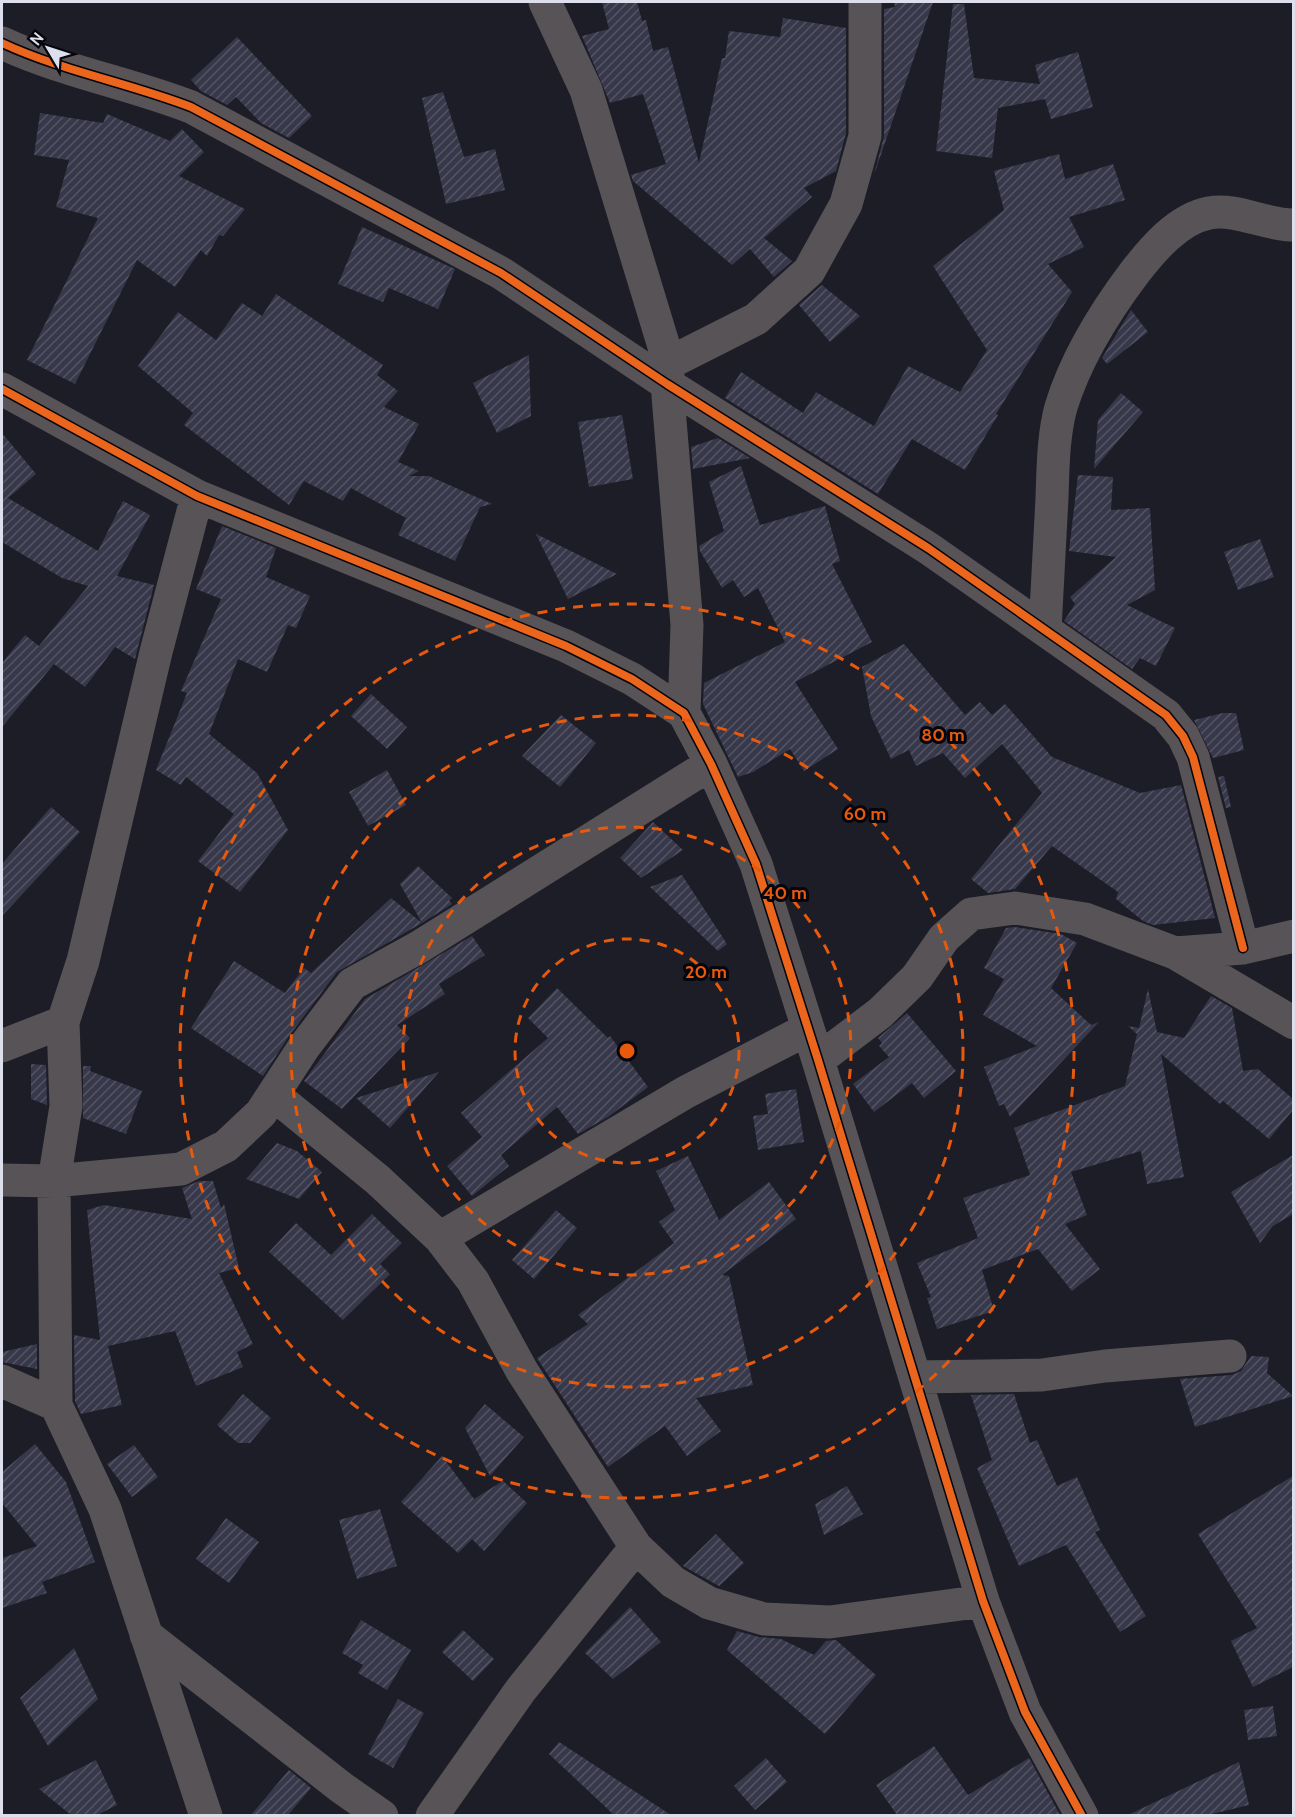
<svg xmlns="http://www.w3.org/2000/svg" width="1295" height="1817" viewBox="0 0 1295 1817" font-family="Cabin,sans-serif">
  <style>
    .building { fill: url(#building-hatch) }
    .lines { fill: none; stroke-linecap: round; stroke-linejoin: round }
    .minor { stroke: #575356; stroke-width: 33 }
    .cycleway-casing { stroke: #05050d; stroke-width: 11 }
    .cycleway { stroke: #eb651d; stroke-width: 8 }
    .ring { fill: none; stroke: #e8590c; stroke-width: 3; stroke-dasharray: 10 8 }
    .centre { fill: #e8590c; stroke: #05050d; stroke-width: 3 }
    .ring-label { font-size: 18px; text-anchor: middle; font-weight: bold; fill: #e8590c; stroke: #05050d; stroke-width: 6; stroke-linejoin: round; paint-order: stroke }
  </style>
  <defs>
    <pattern id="building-hatch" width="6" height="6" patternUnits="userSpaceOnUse" patternTransform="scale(1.5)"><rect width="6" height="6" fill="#38384b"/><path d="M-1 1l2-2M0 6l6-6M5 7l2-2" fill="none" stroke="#545465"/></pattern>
  </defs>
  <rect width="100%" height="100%" fill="#1c1d27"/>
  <!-- building -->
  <path class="building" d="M602,2H637L642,21L646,20L653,51L668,47L699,163L722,58H725L729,31L780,37L783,18L846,28V133L836,171L804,188L812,197L764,238L792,261L774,277L750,249L732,265L633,181L631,175L666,164L643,94L610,103L582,36L609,29Z
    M894,2H933L874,175L884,136V9L895,7Z
    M953,4H964L974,78L1040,84L1035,65L1078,52L1093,107L1051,119L1045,99L998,108L992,158L936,151Z
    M237,37L312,116L289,138L261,123L236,97L227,105L201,91L191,80Z
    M443,92L464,157L495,149L505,190L446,204L422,98Z
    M40,113L103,123L107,114L170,141L182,129L204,152L179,176L245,209L223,236L219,235L207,256L201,250L175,287L137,260L75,384L27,360L98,218L56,207L69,160L34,155Z
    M1059,154L1065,179L1113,164L1125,200L1069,217L1084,247L1048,264L1072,292L996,414L998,415L965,470L912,439L878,494L725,398L741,372L803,413L816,392L874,426L908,366L960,392L987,350L933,266L1004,210L994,171Z
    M362,227L455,269L438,309L389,288L383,302L338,284Z
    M822,285L860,316L830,342L799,305Z
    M276,294L383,365L377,375L398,391L384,407L419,424L398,462L419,471L409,476H429L492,504L480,507L455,561L398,535L406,518L351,488L343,501L304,481L289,505L184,425L193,413L138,366L178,312L216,340L242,303L262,316Z
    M1131,310L1148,332L1107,364L1102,358Z
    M529,355L531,416L497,433L473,383Z
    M1121,393L1143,412L1094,469L1098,420Z
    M622,415L633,479L589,487L578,422Z
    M2,433L36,474L8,498L98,551L123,501L150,515L117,576L154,585L135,659L115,647L85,687L54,664L2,727V663L25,635L39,646L88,586L62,578L2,542Z
    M718,438L750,458L693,469L691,447Z
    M741,466L760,525L825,506L840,561L832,564L872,642L795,682L838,749L804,771L790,749L753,772L738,777L703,704L704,683L785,642L758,588L744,597L733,580L722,588L700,551L699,546L724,531L709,482Z
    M1078,475L1113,477L1111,510L1150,508L1155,590L1127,605L1175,628L1156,666L1140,658L1132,669L1064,621L1075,604L1070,597L1116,557L1069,551Z
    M222,526L276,548L266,577L310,596L296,628L288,625L267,672L238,659L209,734L257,773L288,830L240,892L198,861L234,814L186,777L181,785L156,770L187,693L181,691L221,599L196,589Z
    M536,534L579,555L617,574L568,599Z
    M1260,539L1274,577L1238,590L1224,552Z
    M904,644L965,715L980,702L992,715L1005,704L1052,757L1140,793L1181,785L1215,918L1153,925L1143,921L1116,899L1118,892L1052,846L1015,889L988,893L971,879L1042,793L1002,744L965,778L943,753L916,766L909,750L891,759L871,716L862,667Z
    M371,694L407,727L387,749L351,716Z
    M1223,713H1236L1244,750L1213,758L1194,720Z
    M561,715L596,743L560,787L522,756Z
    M387,770L406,805L368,826L349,792Z
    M1224,776L1231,807L1226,808L1218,777Z
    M51,807L80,832L2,916V864Z
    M653,822L683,850L641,878L620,858Z
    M418,866L452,898L449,900L452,904L422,923L400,884Z
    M682,875L727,944L718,951L650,887Z
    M391,898L422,923L337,972L289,1036L263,1076L191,1028L234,961L285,993L304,968L311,973Z
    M1015,927L1061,934L1077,943L1051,988L1091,1025L1099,1022L1010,1117L1004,1104L999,1106L984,1067L1037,1046L983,1015L1004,979L984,968L1006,928Z
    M472,936L485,955L439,984L445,994L397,1025L410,1038L342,1109L304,1081L365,999Z
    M557,988L608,1038L610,1036L648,1087L608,1117L578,1134L557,1107L501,1155L509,1166L472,1196L447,1166L482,1137L461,1113L548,1038L528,1018Z
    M1148,989L1157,1032L1184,1038L1211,996L1232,1008L1243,1071L1258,1069L1293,1099V1110L1269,1139L1223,1101L1220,1104L1161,1054L1184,1177L1147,1184L1141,1151L1071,1172L1087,1215L1065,1224L1100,1269L1072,1291L1038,1249L982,1270L994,1311L937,1329L927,1298L931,1297L917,1263L978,1238L963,1198L1030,1175L1014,1128L1125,1086L1137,1034L1128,1026L1139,1028Z
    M907,1013L956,1071L924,1098L912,1083L874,1112L853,1084L889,1057L879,1046L882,1043L878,1038Z
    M31,1064L46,1065L47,1105L31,1099Z
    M83,1066H91L90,1071L142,1091L126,1134L83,1118Z
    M439,1072L390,1128L356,1098Z
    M796,1089L804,1142L758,1150L753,1116L768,1114L765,1094Z
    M277,1143L297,1151L322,1172L299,1199L246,1179Z
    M1293,1155V1214L1273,1226L1260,1243L1231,1192Z
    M688,1156L719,1220L769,1182L796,1219L722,1275L729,1276L753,1385L696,1398L721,1431L687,1456L665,1426L608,1467L537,1358L588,1324L578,1315L674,1243L659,1222L675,1210L656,1171Z
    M199,1181H213L221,1208L224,1204L239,1268L219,1273L253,1344L237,1352L243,1367L196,1386L175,1331L108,1346L122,1405L81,1414L75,1401L74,1335L100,1340L87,1210L104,1205L192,1219L182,1188Z
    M556,1210L577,1228L534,1279L512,1260Z
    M372,1214L402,1243L380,1264L390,1274L343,1320L269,1252L296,1223L331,1255Z
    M37,1344V1369L2,1362V1352Z
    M1251,1356L1269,1357L1267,1373L1293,1396L1195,1427L1180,1379L1232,1375L1241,1371Z
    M243,1394L271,1418L250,1443H238L217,1425Z
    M1014,1394L1030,1443L1037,1440L1057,1486L1077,1477L1100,1530L1095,1532L1146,1616L1120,1632L1066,1545L1019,1566L977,1468L992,1460L971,1395Z
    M485,1404L524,1437L490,1476L465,1428Z
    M35,1444L66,1482L95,1562L42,1582L47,1593L2,1608V1558L37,1546L2,1503V1472Z
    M134,1445L158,1477L132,1497L107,1464Z
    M442,1456L474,1499L503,1481L527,1503L484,1551L472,1539L458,1553L401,1502Z
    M1293,1476V1667L1253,1687L1231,1641L1257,1628L1198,1534Z
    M847,1486L863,1514L824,1535L815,1504Z
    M380,1509L397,1566L357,1579L339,1520Z
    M226,1518L259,1542L229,1583L196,1559Z
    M716,1534L744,1563L719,1586L683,1566Z
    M630,1607L661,1642L613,1679L585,1653Z
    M361,1620L411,1650L387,1690L358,1673L363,1665L342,1653Z
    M463,1630L494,1659L473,1681L442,1652Z
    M737,1631L759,1637L781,1639L814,1655L826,1641L836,1640L876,1675L825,1734L727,1650Z
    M74,1648L98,1699L48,1746L20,1698Z
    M398,1699L424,1713L393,1768L368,1754Z
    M1273,1706L1277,1736L1248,1740L1244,1710Z
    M559,1742L671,1815H614L549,1754Z
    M934,1746L968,1795L1029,1758L1060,1815H897L876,1785Z
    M766,1758L787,1782L755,1810L734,1786Z
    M96,1760L117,1805L97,1815H71L39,1789Z
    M1239,1762L1249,1805L1208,1815H1128Z
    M289,1770L311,1788L288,1815H251Z"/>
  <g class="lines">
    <!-- minor -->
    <path class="minor" d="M545,2L586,90L669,363L667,384L687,625L684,713
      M2,43C62,71 129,83 191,107L501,273L667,384L928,548L1166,715L1183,736L1193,757L1243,948
      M669,363L756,319L809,271L846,204L865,136V2
      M2,389L197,496L566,646L632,679L684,713L711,764L756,864L818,1060L983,1601L1025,1712L1082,1816
      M1045,630C1047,586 1050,542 1052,498C1053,469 1053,436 1061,407C1076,358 1104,313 1135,272C1153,249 1178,219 1209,213C1238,208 1264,225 1294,225
      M1175,953L1294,1023
      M2,1046L63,1022
      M818,1060L880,1013L917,977L944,938L971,914L1015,908L1085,919L1175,953L1243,948L1294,936
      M274,1095L378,1180L440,1238L473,1281L522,1371L636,1547L673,1582L709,1603L764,1619L830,1622L983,1601
      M2,1180L54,1181L181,1169L226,1146L261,1113L304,1047L352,984L419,947L711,764
      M440,1238L686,1092L808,1029
      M915,1377L1042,1375L1105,1366L1230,1356
      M2,1381L56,1405L105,1509L206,1816
      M56,1405L54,1181L66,1106L63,1022L83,961L156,652L197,496
      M146,1635L342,1788L382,1816
      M432,1816L520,1691L636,1547"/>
    <defs>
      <path id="cycleway" d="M2,43C62,71 129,83 191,107L501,273L667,384L928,548L1166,715L1183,736L1193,757L1243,948
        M2,389L197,496L566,646L632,679L684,713L711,764L756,864L818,1060L983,1601L1025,1712L1082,1816"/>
    </defs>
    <!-- cycleway casing -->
    <use href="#cycleway" class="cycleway-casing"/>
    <!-- cycleway -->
    <use href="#cycleway" class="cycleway"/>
  </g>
  <!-- distance rings -->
  <g class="ring">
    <circle cx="627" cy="1051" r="112"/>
    <circle cx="627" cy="1051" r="224"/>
    <circle cx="627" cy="1051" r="336"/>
    <circle cx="627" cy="1051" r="447"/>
  </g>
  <circle cx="627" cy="1051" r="9" class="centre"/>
  <g class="ring-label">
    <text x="943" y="741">80 m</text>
    <text x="865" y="820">60 m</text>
    <text x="785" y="899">40 m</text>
    <text x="706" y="978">20 m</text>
  </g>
  <!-- border -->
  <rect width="1295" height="1817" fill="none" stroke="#dddfed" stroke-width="6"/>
  <!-- north arrow -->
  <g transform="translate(48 48) rotate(309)" stroke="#05050d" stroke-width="4.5" paint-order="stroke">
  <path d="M0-4.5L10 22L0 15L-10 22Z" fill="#dddfed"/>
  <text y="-9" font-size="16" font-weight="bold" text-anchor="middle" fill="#dddfed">N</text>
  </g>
</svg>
